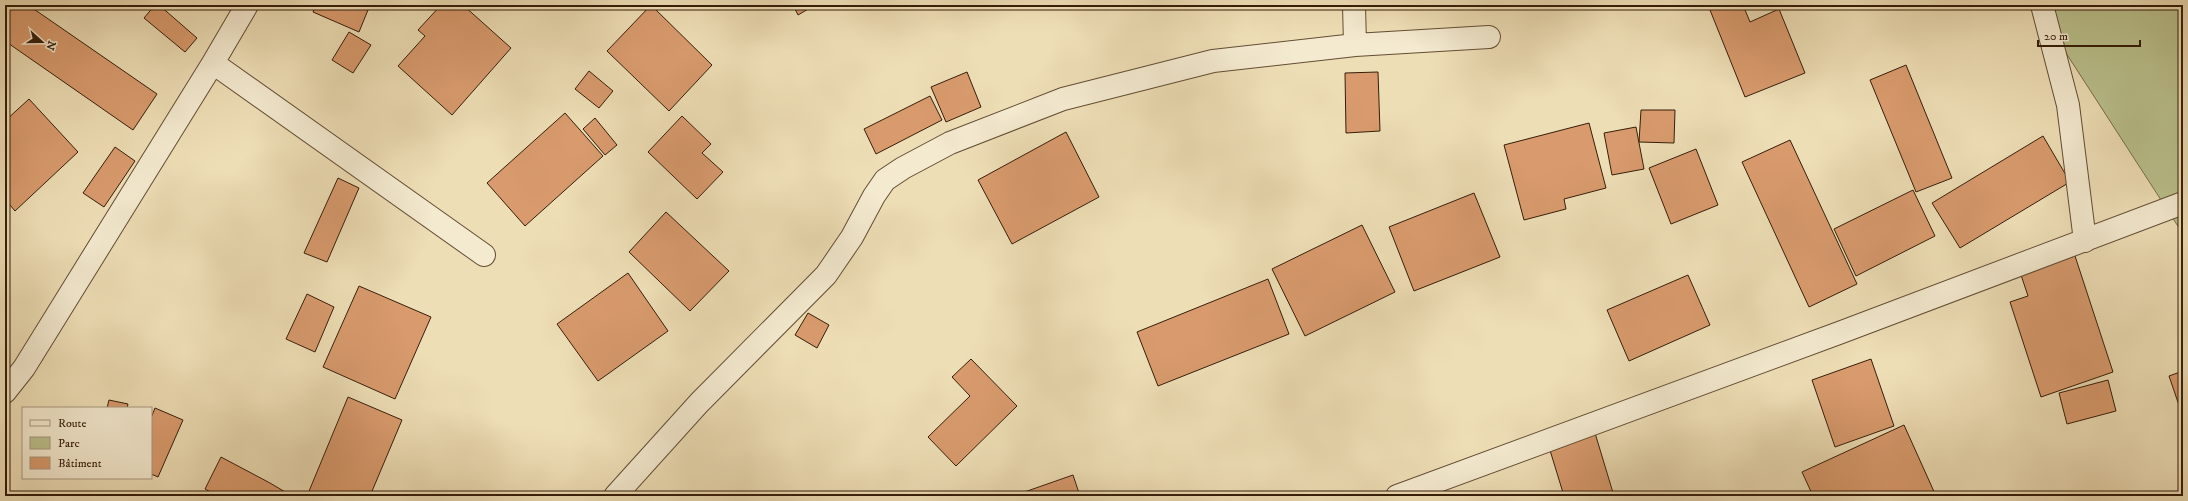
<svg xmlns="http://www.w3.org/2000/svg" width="2188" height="501" viewBox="0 0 2188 501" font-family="'IM FELL DW Pica',serif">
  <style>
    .green { fill: #bac18d; stroke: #786f4b }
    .building { fill: #d99b6e; stroke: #351d09 }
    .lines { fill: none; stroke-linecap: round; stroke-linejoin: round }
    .street-casing { stroke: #634d34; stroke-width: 24 }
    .street { stroke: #f4ead0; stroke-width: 22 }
  </style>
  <rect width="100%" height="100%" fill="#eedeb6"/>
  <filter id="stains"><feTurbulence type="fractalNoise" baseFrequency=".005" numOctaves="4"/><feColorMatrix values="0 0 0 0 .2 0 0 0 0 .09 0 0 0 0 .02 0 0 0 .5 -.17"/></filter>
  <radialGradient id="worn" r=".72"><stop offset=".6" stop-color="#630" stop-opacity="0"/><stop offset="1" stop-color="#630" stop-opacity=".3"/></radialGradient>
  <!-- green -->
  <path class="green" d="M2035,5H2183V234Z"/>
  <!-- building -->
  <path class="building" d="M5,5H28L157,94L133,130L5,41Z
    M155,5H159L197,38L185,52L144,18Z
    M316,5H370L359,32L313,12Z
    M441,5H463L511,48L452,115L398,66L425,36L418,30Z
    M651,5L712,65L669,111L607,51Z
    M793,5H815L798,15Z
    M1708,5H1743L1750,22L1779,9L1805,73L1745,97Z
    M349,32L371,45L353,73L332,60Z
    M1906,65L1952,178L1916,192L1870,80Z
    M589,71L613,91L599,108L575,89Z
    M967,72L981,107L946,122L931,87Z
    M1378,72L1380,131L1346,133L1345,73Z
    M930,96L942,120L876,154L864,129Z
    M29,99L78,152L15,211L5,199V121Z
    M1641,110H1675L1674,143L1639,142Z
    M565,113L603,156L525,226L487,183Z
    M682,116L711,144L702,153L723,172L697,199L648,152Z
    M595,118L617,145L605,155L583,129Z
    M1589,123L1606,188L1564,199L1566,209L1524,220L1504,145Z
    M1636,127L1644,169L1612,175L1604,133Z
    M1066,132L1099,197L1012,244L978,180Z
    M2043,136L2070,182L1960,248L1932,203Z
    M1790,140L1857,284L1809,307L1742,162Z
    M115,147L135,161L104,207L83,193Z
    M1696,149L1718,205L1671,224L1649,168Z
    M338,178L359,188L327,262L304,253Z
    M1913,190L1935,236L1856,276L1834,229Z
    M1474,193L1500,257L1414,291L1389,227Z
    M666,212L729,271L690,311L629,252Z
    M1362,225L1395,292L1305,336L1272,269Z
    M2075,256L2113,372L2041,397L2010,302L2028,296L2021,275Z
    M628,273L668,331L598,381L557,324Z
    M1688,275L1710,325L1629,361L1607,310Z
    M1268,279L1289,334L1158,386L1137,332Z
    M359,286L431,317L395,399L323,367Z
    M307,294L334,307L315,352L286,339Z
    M808,313L829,325L817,348L795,335Z
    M971,359L1017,406L956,466L928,437L970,396L952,377Z
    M1871,359L1894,426L1835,447L1812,380Z
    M2183,371V417L2169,376Z
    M2108,380L2116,411L2067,424L2059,393Z
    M348,397L402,420L370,496H307Z
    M109,400L128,404L127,408H107Z
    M155,408L183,420L158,477L151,474V418Z
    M1904,425L1936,496H1813L1802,472Z
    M1595,433L1614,496H1564L1549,447Z
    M221,457L270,483L292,496H218L205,489Z
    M1073,475L1080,496H1013Z"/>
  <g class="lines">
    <defs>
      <path id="street" d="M1354,5L1355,45
        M2042,5L2068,105L2085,241
        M213,63L484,255
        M5,392L24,368L213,63L247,5
        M615,496L699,403L826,275L852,237L874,196L885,180L903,168L950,143L1063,99L1213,61L1355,45L1489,37
        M1397,496L1839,333L2183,203"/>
    </defs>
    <!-- street casing -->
    <use href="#street" class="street-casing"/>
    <!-- street -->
    <use href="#street" class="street"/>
  </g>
  <!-- margin -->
  <rect width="2188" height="501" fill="none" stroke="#eedeb6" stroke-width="20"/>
  <rect x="6" y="6" width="2176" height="489" fill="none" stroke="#351d09" stroke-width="2"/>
  <rect x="10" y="10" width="2168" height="481" fill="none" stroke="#351d09"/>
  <!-- legend -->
  <rect x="22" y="407" width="130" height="72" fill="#f4ead0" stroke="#a89880"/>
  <rect x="30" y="420" width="20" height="6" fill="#f4ead0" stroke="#a89880"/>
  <text x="58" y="427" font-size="12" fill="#351d09">Route</text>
  <rect x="30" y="437" width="20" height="12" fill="#bac18d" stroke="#a89880"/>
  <text x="58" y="447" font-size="12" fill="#351d09">Parc</text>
  <rect x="30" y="457" width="20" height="12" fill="#d99b6e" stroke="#a89880"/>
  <text x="58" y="467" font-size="12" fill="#351d09">Bâtiment</text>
  <!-- north arrow -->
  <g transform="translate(42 42) rotate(111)" stroke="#f4ead0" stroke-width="3" paint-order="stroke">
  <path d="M0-3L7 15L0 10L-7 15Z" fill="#351d09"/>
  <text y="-6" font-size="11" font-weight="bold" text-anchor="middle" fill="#351d09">N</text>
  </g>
  <!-- scale -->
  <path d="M2038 40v6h102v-6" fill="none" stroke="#351d09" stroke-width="2"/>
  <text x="2044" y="40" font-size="12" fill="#351d09" stroke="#f4ead0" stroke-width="3" paint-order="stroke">20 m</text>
  <rect width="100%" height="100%" filter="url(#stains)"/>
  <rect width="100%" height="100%" fill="url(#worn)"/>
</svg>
